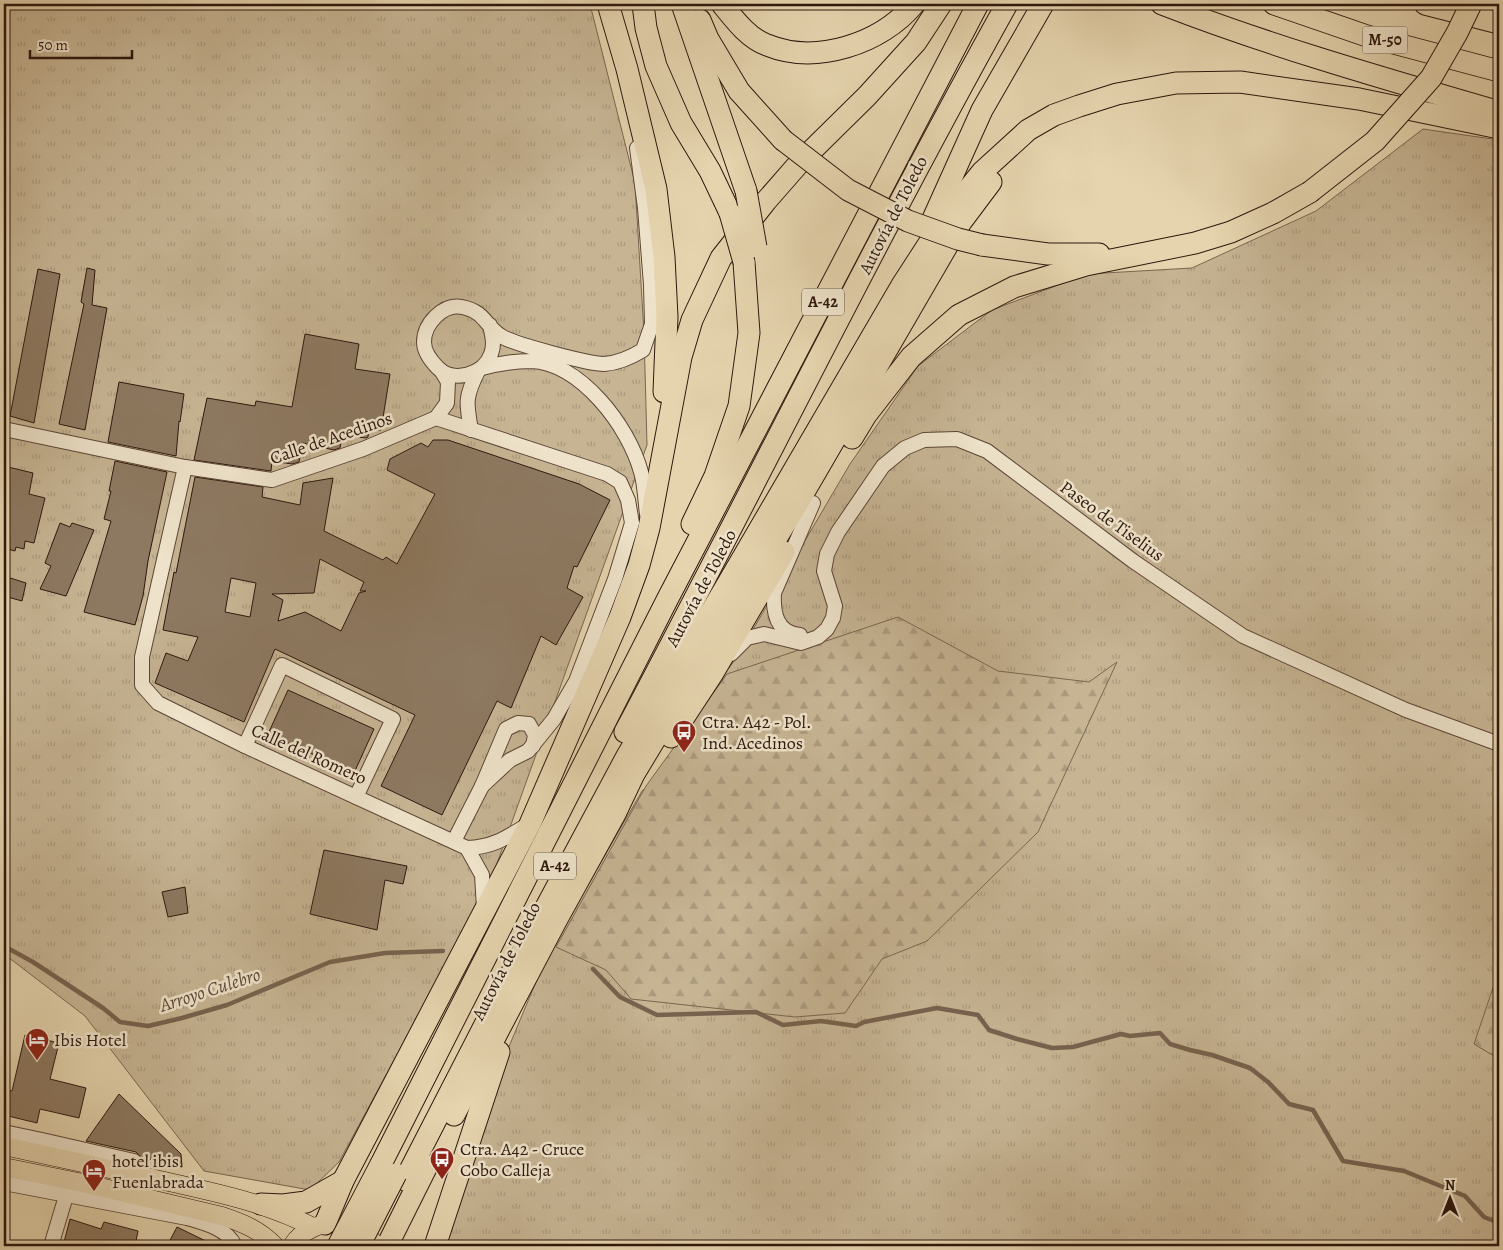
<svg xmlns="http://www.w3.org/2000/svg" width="1503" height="1250" font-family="Alegreya,serif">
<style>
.grass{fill:url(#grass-tufts);stroke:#7a6650}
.forest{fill:url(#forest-firs);stroke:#7a6650}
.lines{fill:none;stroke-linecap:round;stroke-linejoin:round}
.stream{stroke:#77624e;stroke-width:4.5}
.building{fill:#8d7961;stroke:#2e170e;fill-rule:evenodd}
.minor-casing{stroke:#5c4636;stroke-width:16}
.major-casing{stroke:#2e170e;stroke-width:19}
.highway-casing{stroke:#2e170e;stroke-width:23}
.minor{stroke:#eee3ca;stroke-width:14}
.major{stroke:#e5d4ae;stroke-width:18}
.highway{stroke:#e5d4ae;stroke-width:21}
.highway-bridge-casing{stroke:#2e170e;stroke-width:23;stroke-linecap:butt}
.highway-bridge{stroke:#e5d4ae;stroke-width:21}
.labels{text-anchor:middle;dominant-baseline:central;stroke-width:5;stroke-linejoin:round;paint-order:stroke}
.shield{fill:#eee3ca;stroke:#685446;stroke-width:1}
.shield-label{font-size:16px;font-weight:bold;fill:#2e170e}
.street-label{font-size:18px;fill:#2e170e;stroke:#eee3ca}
.poi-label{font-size:18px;fill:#2e170e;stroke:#eee3ca;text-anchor:start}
.water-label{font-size:19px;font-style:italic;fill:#5e4938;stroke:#eee3ca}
</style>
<defs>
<pattern id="grass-tufts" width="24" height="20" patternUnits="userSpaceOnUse" patternTransform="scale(1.25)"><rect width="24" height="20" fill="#c6b493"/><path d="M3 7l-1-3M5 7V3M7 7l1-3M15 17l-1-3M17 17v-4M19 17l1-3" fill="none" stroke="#aa9a7e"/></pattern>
<pattern id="forest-firs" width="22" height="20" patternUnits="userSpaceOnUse" patternTransform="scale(1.25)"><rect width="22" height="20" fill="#c6b493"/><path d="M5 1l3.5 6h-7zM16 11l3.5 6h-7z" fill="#aa9a7e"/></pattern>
</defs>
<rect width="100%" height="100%" fill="#e5d4ae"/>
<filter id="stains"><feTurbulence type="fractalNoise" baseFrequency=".004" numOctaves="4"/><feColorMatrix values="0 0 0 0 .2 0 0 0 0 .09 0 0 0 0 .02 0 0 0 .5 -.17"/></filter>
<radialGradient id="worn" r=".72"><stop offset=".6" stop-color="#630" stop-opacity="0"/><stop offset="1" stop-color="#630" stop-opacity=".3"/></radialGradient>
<g class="grass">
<polygon points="4,4 590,4 635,183 644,333 647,445 490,883 339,1162 310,1190 204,1171 85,1016 4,954"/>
<polygon points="1423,129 1499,140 1499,1246 446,1246 503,1061 548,953 642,791 678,757 709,693 735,660 850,464 918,366 992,310 1087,274 1192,268 1316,211"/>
</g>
<g class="forest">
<polygon points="898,617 998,671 1089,682 1117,662 1038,832 927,941 882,959 845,1013 795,1017 631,999 606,970 556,947 646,786 727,674"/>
<polygon points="1499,970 1499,1059 1474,1044"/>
</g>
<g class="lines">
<g class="stream">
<polyline points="4,946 33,962 103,1008 120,1022 148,1026 182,1018 227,1005 330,962 385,953 443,951"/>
<polyline points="593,969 620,997 657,1015 756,1012 783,1025 821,1021 856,1026 864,1022 937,1008 978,1015 989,1030 1017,1039 1052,1048 1073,1047 1121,1034 1130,1036 1160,1033 1170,1044 1190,1050 1212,1055 1250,1068 1268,1082 1289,1104 1313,1110 1343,1161 1404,1171 1465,1196 1484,1217 1499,1223"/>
<polyline points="1426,1246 1441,1246"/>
</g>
</g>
<g class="building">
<polygon points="87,268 95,270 92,305 107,308 85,430 59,424 84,304 81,302"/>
<polygon points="38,269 60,274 34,423 10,416"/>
<polygon points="305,334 359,344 355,369 390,374 381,430 369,430 368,437 366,438 342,435 340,448 334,450 303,443 299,462 292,464 272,461 271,471 194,460 207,398 255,406 256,401 292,407"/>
<polygon points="119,382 184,394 180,422 179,421 176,456 108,442"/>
<path d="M433,440H448L579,484L610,500L577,567L574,566L567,588L583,597L556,645L541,636L511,708L497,701L442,815L381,786L415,715L275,649L244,722L155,683L166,653L188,661L198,637L163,630L174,572L176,573L195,477L263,487L262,497L300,505L303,483L333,478L324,531L383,560L386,557L397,564L435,494L387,470L390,459L421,443L428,447ZM320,559L364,582L360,591H366L359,593L341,631L305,612L278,621L283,600L272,594L314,593ZM231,578L256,583L250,617L225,612Z"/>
<polygon points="115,461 167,472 148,561 143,596 135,625 84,612 111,521 104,519 111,491 109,491"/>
<polygon points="4,466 33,473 29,494 45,498 34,543 25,541 24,549 16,547 15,551 4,548"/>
<polygon points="60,523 70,527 72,523 94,530 66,596 40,589 51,566 45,563"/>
<polygon points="7,577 26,583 22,601 4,596"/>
<polygon points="288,690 374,729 354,773 268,734"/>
<polygon points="324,850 407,866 403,884 385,880 377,930 310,914"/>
<polygon points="185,887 188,913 168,917 162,892"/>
<polygon points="25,1035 59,1043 50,1079 86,1088 79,1118 40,1109 37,1123 4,1115 4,1089 12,1091"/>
<polygon points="119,1094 181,1154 182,1167 141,1157 136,1152 86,1141"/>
<polygon points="70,1219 101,1229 104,1222 138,1231 135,1246 63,1246"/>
<polygon points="177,1227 216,1246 167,1246"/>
</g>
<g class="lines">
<defs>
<g id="minor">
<path d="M490,325C492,335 495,344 491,354C484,375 453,383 438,368C431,361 424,352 424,342C424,324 443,303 462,307C486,312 484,325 501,336C513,344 589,364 604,364C619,363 630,358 643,350L652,324L651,285L645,208L637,148"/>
<path d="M482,368C497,364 514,361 531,361C581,363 629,427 641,472C645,485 645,500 647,514"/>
<polyline points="436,418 607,474 620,482 628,500 632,523 615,579 576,681 554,719 528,751 510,760 482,786"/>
<polyline points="4,429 185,467 272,480 363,449 436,418 447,403 448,382 442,372"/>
<path d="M471,430C466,402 465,397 478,371"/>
<path d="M185,467L142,657V685L158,703L245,746L467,848C493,847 506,838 527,825"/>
<path d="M800,635C776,633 773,612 774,593L813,503"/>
<polyline points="731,654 747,638 764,634 801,643 818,637 827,629 833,618 835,606 824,571 827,554 838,532 883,466 905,448 924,440 957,439 987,451 1133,561 1243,636 1406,710 1499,744"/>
<polyline points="245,746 282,665 393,719 356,797"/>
<polyline points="454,841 482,786 506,729 518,723 529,724 535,735 533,746"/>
<polyline points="467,848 482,875 484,908"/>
<polyline points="4,1132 42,1140 134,1161"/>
<path d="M4,1183L187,1218C204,1223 227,1228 235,1246"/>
<polyline points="51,1246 66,1196"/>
</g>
<g id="major">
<path d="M4,1146C56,1157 108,1169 160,1180C214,1192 264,1202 313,1227"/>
<path d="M4,1167L83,1183L222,1216C243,1223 260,1230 275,1246"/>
<path d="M354,1228C362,1231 371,1238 376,1246"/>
<path d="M292,1246C298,1235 311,1228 323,1224"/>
</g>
<g id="highway">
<polyline points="608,4 627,69 656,189 664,257 667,317 664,392"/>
<polyline points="643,4 646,28 656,66 681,123 710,171 730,213"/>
<polyline points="682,4 746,191"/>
<path d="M722,4C734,19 748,38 767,45C816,65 881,44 914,4"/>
<path d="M1162,4C1273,47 1386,79 1499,112"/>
<polyline points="1274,4 1367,36 1499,71"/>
<polyline points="1425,4 1499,23"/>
<polyline points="700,20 708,39 739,91 783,140"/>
<polyline points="932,221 982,110 1043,4"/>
<polyline points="982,245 1048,254 1099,254"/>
<polyline points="852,438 866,415 911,357 959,315 1014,287 1086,265 1195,243 1231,232 1273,213 1310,192"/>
<polyline points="692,524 715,476 739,406 749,333 744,262"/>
<path d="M625,732C753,490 874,243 1007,4"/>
<polyline points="671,737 713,673 784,552"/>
<polyline points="454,1115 557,919 615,814 634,774 800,499 961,222 991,182"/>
<polyline points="381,1164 667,600 978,4"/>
<polyline points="405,1180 530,937 627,756 902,285 948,214 982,172 1028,130 1054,115 1079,106 1117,94 1176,83 1240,82 1359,99 1499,128"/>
<polyline points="261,1204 283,1205 306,1202 343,1181"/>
<polyline points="325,1224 343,1181 530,824 620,617 639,565 649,528 681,357 692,320 721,258 766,201 801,161 867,96 916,42 941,4"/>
<polyline points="387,1246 427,1166"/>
<polyline points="435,1246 499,1052"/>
</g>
</defs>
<use href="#minor" class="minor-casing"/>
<use href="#major" class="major-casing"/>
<use href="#highway" class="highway-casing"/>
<use href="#minor" class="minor"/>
<use href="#major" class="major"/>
<use href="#highway" class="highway"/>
<defs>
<g id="highway-bridge">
<polyline points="783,140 848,190 908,221 958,239 982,245"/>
<polyline points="746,191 756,247"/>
<polyline points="1310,192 1375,141 1431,78 1457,33 1471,4"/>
<polyline points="730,213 744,262"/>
<polyline points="338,1246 381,1164"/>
<polyline points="359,1246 396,1174"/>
</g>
</defs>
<use href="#highway-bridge" class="highway-bridge-casing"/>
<use href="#highway-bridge" class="highway-bridge"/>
</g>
<defs>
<symbol id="bus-pin" viewBox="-11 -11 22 30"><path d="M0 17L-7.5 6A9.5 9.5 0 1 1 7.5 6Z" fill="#8f2418" stroke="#eee3ca"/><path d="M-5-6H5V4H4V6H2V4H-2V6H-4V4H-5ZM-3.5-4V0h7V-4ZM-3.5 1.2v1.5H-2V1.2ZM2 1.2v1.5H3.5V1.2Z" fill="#fff"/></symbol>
<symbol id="hotel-pin" viewBox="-11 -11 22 30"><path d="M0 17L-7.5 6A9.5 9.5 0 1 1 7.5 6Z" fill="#8f2418" stroke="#eee3ca"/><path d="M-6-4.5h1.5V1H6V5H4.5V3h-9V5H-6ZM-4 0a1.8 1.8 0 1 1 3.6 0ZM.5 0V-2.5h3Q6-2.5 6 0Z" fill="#fff"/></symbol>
</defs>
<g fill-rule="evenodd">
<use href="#bus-pin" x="670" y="718" width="28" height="38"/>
<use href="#hotel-pin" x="23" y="1026" width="28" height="38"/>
<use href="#bus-pin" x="428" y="1145" width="28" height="38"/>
<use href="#hotel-pin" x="80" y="1157" width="28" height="38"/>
</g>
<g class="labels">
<g class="shield">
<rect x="1362.5" y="26.5" width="45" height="27" rx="4"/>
<rect x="802" y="288.5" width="42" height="27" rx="4"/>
<rect x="534" y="852.5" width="42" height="27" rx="4"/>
</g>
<g class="shield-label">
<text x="1385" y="40">M-50</text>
<text x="823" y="302">A-42</text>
<text x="555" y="866">A-42</text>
</g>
<g class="street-label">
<text transform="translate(893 215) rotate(-63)">Autovía de Toledo</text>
<text transform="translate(331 438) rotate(-19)">Calle de Acedinos</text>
<text transform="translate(1112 521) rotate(36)">Paseo de Tiselius</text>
<text transform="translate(701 588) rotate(-62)">Autovía de Toledo</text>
<text transform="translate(309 754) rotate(24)">Calle del Romero</text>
<text transform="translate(506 961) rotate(-63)">Autovía de Toledo</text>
</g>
<g class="poi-label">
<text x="702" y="722">Ctra. A42 - Pol.<tspan x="702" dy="21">Ind. Acedinos</tspan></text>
<text x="54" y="1040">Ibis Hotel</text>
<text x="460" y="1149">Ctra. A42 - Cruce<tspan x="460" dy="21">Cobo Calleja</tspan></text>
<text x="112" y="1161">hotel ibis<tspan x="112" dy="21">Fuenlabrada</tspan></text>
</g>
<g class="water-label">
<text transform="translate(210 990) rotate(-18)">Arroyo Culebro</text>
</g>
</g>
<rect width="1503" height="1250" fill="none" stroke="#e5d4ae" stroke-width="20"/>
<rect x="5" y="5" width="1493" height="1240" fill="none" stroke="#2e170e" stroke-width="2.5"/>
<rect x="10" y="10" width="1483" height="1230" fill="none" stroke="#2e170e"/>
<g transform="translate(1450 1198)" stroke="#eee3ca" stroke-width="4" paint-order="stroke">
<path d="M0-4L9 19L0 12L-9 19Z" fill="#2e170e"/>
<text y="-8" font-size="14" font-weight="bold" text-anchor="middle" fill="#2e170e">N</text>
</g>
<path d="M30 50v8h102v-8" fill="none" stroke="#2e170e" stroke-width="2.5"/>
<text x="38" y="50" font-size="15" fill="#2e170e" stroke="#eee3ca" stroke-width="4" paint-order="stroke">50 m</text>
<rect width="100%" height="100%" filter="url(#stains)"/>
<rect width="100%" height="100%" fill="url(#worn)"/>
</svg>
